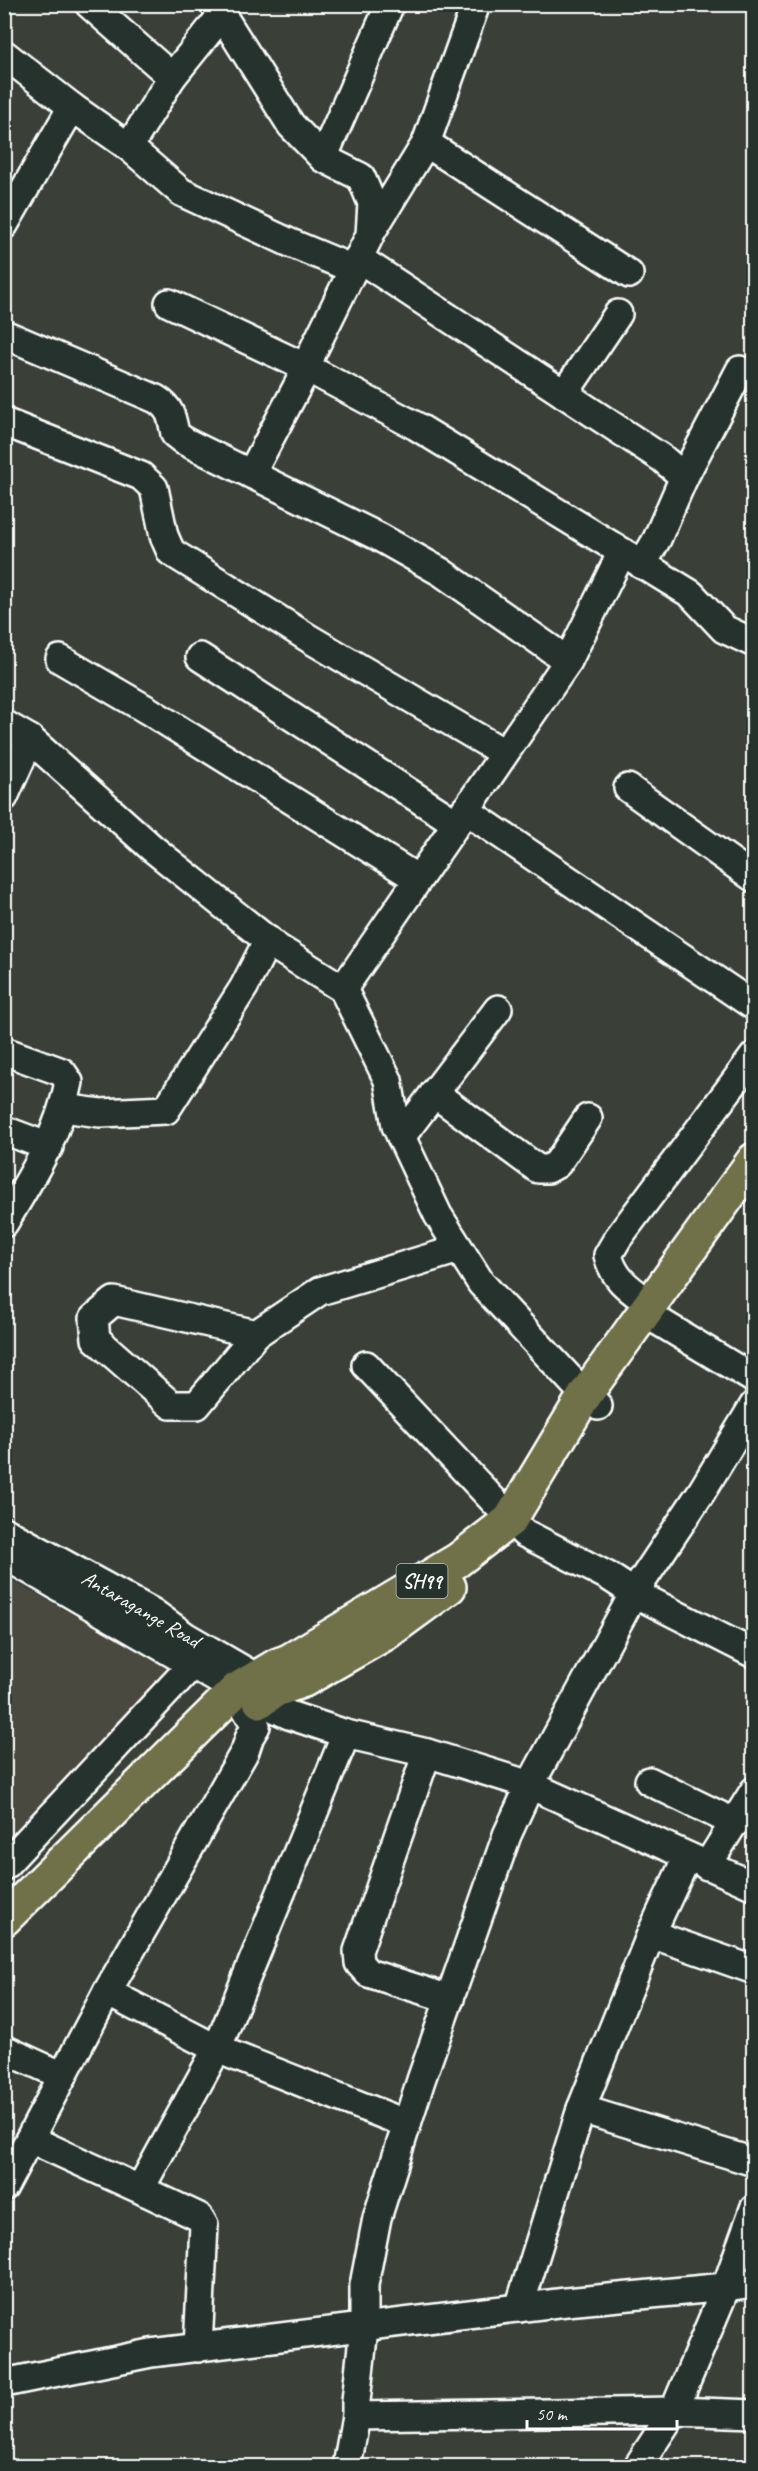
<svg xmlns="http://www.w3.org/2000/svg" width="758" height="2471" font-family="Caveat,sans-serif">
<style>
.built{fill:#48493f}
.lines{fill:none;stroke-linecap:round;stroke-linejoin:round}
.minor-casing{stroke:#fff;stroke-width:32}
.major-casing{stroke:#fff;stroke-width:38}
.minor{stroke:#26332d;stroke-width:27}
.major{stroke:#70704a;stroke-width:33}
.labels{text-anchor:middle;dominant-baseline:central;stroke-width:5;stroke-linejoin:round;paint-order:stroke}
.shield{fill:#26332d;stroke:#bec2c0;stroke-width:1.5}
.shield-label{font-size:20px;font-weight:bold;fill:#fff}
.street-label{font-size:21px;fill:#fff;stroke:#26332d}
</style>
<rect width="100%" height="100%" fill="#3a4038"/>
<filter id="ink" filterUnits="userSpaceOnUse"><feTurbulence type="fractalNoise" baseFrequency=".0167" numOctaves="2"/><feDisplacementMap in="SourceGraphic" scale="12" xChannelSelector="R" yChannelSelector="G"/><feConvolveMatrix kernelMatrix="1 2 1 2 8 2 1 2 1" color-interpolation-filters="sRGB"/></filter>
<g filter="url(#ink)">
<polygon class="built" points="5,1577 171,1668 5,1846"/>
<g class="lines">
<defs>
<g id="minor">
<polyline points="89,4 172,77"/>
<polyline points="215,4 291,125 323,158 361,177 372,203 370,235 312,353 307,368 251,474"/>
<polyline points="4,54 72,107 129,147 181,192 288,242 353,269"/>
<polyline points="426,143 629,274"/>
<polyline points="129,147 172,77 222,15"/>
<polyline points="323,158 390,4"/>
<polyline points="4,225 72,107"/>
<polyline points="372,231 426,143 476,4"/>
<polyline points="358,258 663,459 684,477"/>
<polyline points="169,303 307,368 416,426 691,594 724,629 754,643"/>
<path d="M4,334L156,399C171,408 172,418 175,434L184,441L379,537L441,572L568,661"/>
<polyline points="564,394 618,314"/>
<polyline points="4,422 141,476 154,488 164,536 171,552 310,639 504,753"/>
<polyline points="642,565 657,539 684,477 740,370"/>
<polyline points="200,657 456,823"/>
<polyline points="60,659 149,711 418,879"/>
<polyline points="4,724 30,739 152,848 276,947 343,989 388,1080 396,1126 438,1215 481,1283 585,1395 598,1406"/>
<polyline points="628,788 754,878"/>
<polyline points="4,797 30,739"/>
<polyline points="465,810 754,1006"/>
<polyline points="343,989 568,661 622,552"/>
<path d="M4,1051L62,1072L69,1082C59,1135 31,1178 4,1223"/>
<polyline points="434,1093 538,1169 548,1169 557,1164 588,1118"/>
<polyline points="63,1108 100,1113 166,1110 244,987 268,940"/>
<polyline points="4,1130 49,1147"/>
<polyline points="401,1137 498,1009"/>
<path d="M650,1304C630,1289 614,1280 608,1255L618,1238L754,1056"/>
<polyline points="658,1321 754,1379"/>
<polyline points="256,1334 114,1301 94,1318 96,1339 171,1405 197,1405 256,1334 320,1291 459,1249"/>
<polyline points="366,1365 524,1533 608,1576 634,1593 754,1654"/>
<polyline points="4,1531 152,1612 185,1636 271,1686"/>
<polyline points="4,1555 236,1690 289,1715 346,1734 427,1753 530,1785 754,1886"/>
<polyline points="427,1753 358,1951 359,1963 368,1973 450,1999"/>
<polyline points="649,1781 735,1823"/>
<polyline points="4,1866 192,1665"/>
<polyline points="707,1866 754,1791"/>
<polyline points="651,1934 754,1970"/>
<polyline points="107,1992 217,2049 407,2124"/>
<polyline points="4,2049 63,2076"/>
<polyline points="581,2109 754,2162"/>
<polyline points="30,2139 146,2192"/>
<polyline points="4,2187 107,1992 245,1751 250,1736 256,1726 246,1709"/>
<polyline points="519,2308 581,2109 651,1934 687,1857"/>
<polyline points="198,2348 204,2225 199,2217 146,2192 144,2182 217,2049 346,1734"/>
<polyline points="4,2383 151,2353 566,2302 726,2287 754,2283"/>
<polyline points="356,2416 674,2411 754,2414"/>
<polyline points="347,2466 356,2416 356,2401 364,2328 364,2285 377,2218 421,2080 507,1835 530,1785 634,1593 702,1491 754,1405"/>
<polyline points="638,2466 674,2411 726,2287 754,2209"/>
</g>
<g id="major">
<polyline points="260,1701 276,1690 304,1680 386,1633 449,1587"/>
<polyline points="4,1919 236,1690 278,1665 289,1661 458,1560 510,1520 585,1395 754,1160"/>
</g>
</defs>
<use href="#minor" class="minor-casing"/>
<use href="#major" class="major-casing"/>
<use href="#minor" class="minor"/>
<use href="#major" class="major"/>
</g>
</g>
<g class="labels">
<rect class="shield" x="396.5" y="1564" width="51" height="34" rx="4.5"/>
<g class="shield-label">
<text x="422" y="1581">SH99</text>
</g>
<g class="street-label">
<text transform="translate(141 1609) rotate(30)">Antaragange Road</text>
</g>
</g>
<rect width="758" height="2471" fill="none" stroke="#26332d" stroke-width="24"/>
<rect x="12" y="12" width="734" height="2447" fill="none" stroke="#fff" stroke-width="2" filter="url(#ink)"/>
<path d="M527 2420v9h150v-9" fill="none" stroke="#ffffff" stroke-width="3"/>
<text x="536" y="2420" font-size="18" fill="#ffffff" stroke="#26332d" stroke-width="4.5" paint-order="stroke">50 m</text>
</svg>
